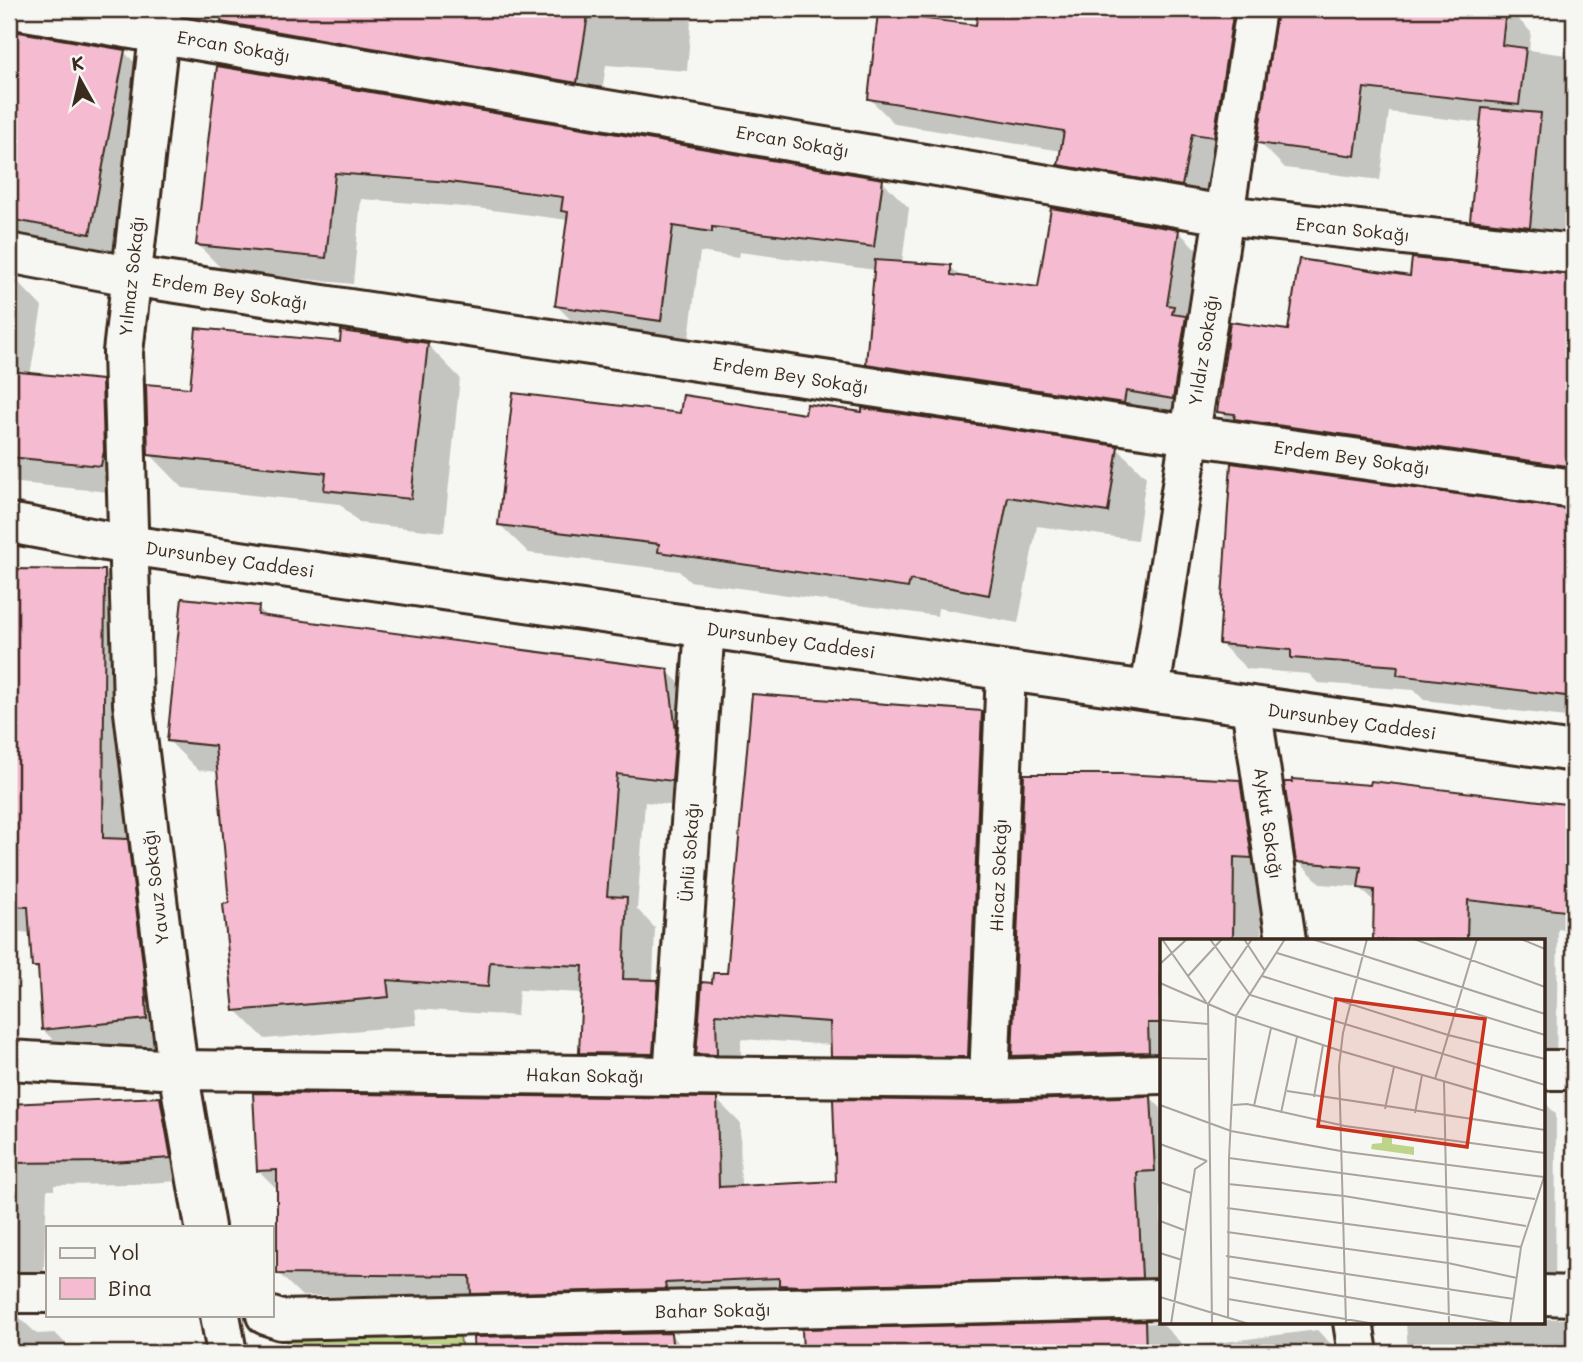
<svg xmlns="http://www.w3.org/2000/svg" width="1583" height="1362" font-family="Mali,sans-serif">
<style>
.green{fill:#bed48a;stroke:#7c7f54;stroke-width:2}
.shadow{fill:#0003}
.building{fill:#f5bcd1;stroke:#3b2a1e;stroke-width:2}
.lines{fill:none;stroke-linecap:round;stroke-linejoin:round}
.minor-casing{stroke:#3b2a1e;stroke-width:44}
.minor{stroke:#f6f6f2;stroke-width:38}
.labels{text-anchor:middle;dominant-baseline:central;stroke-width:5;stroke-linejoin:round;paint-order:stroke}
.street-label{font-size:18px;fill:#3b2a1e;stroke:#f6f6f2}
.inset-road{fill:none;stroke:#aba49d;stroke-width:2}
.view{fill:#c8321e;fill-opacity:0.15;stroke:#c8321e;stroke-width:3.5}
.inset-edge{fill:none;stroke:#3b2a1e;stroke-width:3.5}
</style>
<rect width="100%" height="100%" fill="#f6f6f2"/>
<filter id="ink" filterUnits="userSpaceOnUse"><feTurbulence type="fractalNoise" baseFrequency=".0143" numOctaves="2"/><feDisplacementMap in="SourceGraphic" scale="14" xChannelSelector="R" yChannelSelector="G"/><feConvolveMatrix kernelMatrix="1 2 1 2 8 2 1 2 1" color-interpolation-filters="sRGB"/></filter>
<g filter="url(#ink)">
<g class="green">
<polygon points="460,1335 462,1353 288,1353 286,1340"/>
<polygon points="784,1348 784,1353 688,1353"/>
</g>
<g class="shadow">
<polygon points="9,9 140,9 136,30 26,23 21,34 124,52 153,80 118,262 20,268 15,279 42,307 30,375 101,382 130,410 129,494 9,482"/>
<polygon points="208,9 692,9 687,71 606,65 600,105 246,45 223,21 223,19 217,18"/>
<polygon points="980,9 1508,9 1531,32 1529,50 1574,56 1574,254 1498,245 1472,220 1482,123 1389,112 1380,180 1285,168 1259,142 1279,13 1274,14 1208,210 1086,190 1060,164 1062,151 895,124 870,99 977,27"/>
<polygon points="218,68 882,181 909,208 902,263 951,267 962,278 1039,289 1178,231 1201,254 1196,421 891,387 868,364 876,270 739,252 738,258 700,252 688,346 584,333 557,306 568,220 477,208 361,199 353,284 224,271 197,244"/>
<polygon points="1572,277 1574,277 1574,488 1244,437 1219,411 1289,332 1411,278"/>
<polygon points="341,344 427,344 460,378 444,532 359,523 340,504 183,488 150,454"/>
<polygon points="681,415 807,416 1117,448 1146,477 1137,540 1037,526 1018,623 938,608 937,616 689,581 679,571 529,553 499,524"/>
<polygon points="1571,512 1574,512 1574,718 1424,700 1414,690 1318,683 1309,674 1247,669 1221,644"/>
<polygon points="9,571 105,572 132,599 130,844 155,869 174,1047 71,1057 43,1030 40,973 33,966 32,933 9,931"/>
<polygon points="258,608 268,618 667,671 697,700 701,809 645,802 637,909 655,928 653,982 657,982 686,1011 681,1082 610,1081 581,1052 584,993 519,990 517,1016 415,1009 417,1025 265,1039 236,1010 231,905 219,772 198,770 169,741"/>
<polygon points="982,713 1007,738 993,1082 859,1080 833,1055 833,1045 741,1039 741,1079 724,1079 698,1054 714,985 729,974"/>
<polygon points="1239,782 1268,810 1262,884 1261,940 1161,940 1161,1081 1042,1084 1014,1056"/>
<polygon points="1372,783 1574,807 1574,931 1558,929 1556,1073 1547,1081 1543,1093 1546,1104 1556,1114 1555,1299 1546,1307 1543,1319 1574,1319 1574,1353 1408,1353 1406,1322 1543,1322 1543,940 1374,940 1376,903 1359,887 1321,884 1298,861 1372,787"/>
<polygon points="160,1098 182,1121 193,1180 134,1184 54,1185 54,1190 47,1190 43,1293 12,1305 10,1315 19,1317 37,1334 55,1333 75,1353 9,1353 9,1105"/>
<polygon points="1151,1098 1161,1108 1161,1300 302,1296 278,1273 279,1191 258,1170 717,1100 740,1123 741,1188 838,1183 990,1103"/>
<polygon points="1161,1323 1185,1347 1317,1330 1340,1353 805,1353 804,1331"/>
<polygon points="670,1334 689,1353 476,1353 475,1339"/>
</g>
<g class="building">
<polygon points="223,9 589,9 577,83 221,22"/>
<polygon points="978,9 1234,9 1214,137 1192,134 1182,186 1058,165 1064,131 868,99 878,13 976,25"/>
<polygon points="1277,9 1506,9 1502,45 1526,48 1519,105 1364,88 1355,156 1257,143"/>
<polygon points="13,31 125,50 90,234 9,219 9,56"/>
<polygon points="217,66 883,179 874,247 712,227 712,232 673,226 661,321 555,306 568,212 561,211 563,197 449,182 335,173 326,258 196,245"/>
<polygon points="1482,108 1541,113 1530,227 1470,220"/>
<polygon points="1051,208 1179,230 1167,305 1174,306 1172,314 1186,316 1173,399 1126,391 1124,403 866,364 875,260 951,265 951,275 1038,287"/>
<polygon points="1412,258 1574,275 1574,467 1234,419 1235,414 1217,412 1230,322 1288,330 1299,259 1410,276"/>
<polygon points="196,328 340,342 341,331 428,343 411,499 324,490 326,473 148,455 146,384 190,388"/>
<polygon points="9,371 102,380 104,451 101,466 9,457"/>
<polygon points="513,393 680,413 683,395 805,414 807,404 862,412 862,408 1118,446 1108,512 1008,497 989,595 910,580 908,588 658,552 659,544 498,525"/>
<polygon points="1231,463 1574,510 1574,697 1397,675 1398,666 1291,658 1291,650 1219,644"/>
<polygon points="9,569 105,570 103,838 128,839 145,981 147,1019 42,1030 38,967 32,967 28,907 9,906"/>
<polygon points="182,598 259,606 258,615 668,669 676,732 672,781 617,774 607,896 627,897 623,979 658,980 653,1054 579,1053 583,966 490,962 488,987 387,980 389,997 234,1011 223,904 229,903 215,746 167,741"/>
<polygon points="752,694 982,711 968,1057 831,1056 830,1022 716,1014 717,1055 696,1054 702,982 712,983 713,973 727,973"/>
<polygon points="1024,774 1122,774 1240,780 1252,858 1234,857 1233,940 1161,940 1161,1023 1148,1023 1149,1052 1012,1056"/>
<polygon points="1292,779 1370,785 1371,781 1574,805 1574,912 1468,900 1467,940 1373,940 1374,890 1358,888 1361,867 1296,862 1284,782 1292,782"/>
<polygon points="253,1093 717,1098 719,1187 836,1181 833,1099 990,1101 1151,1096 1155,1171 1137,1172 1142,1278 799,1286 779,1285 779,1278 665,1283 666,1289 471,1294 470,1276 277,1274 277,1170 257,1171"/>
<polygon points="160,1097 171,1158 111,1162 9,1163 9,1104"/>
<polygon points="1145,1321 1146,1353 803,1353 802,1329"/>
<polygon points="671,1333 673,1353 474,1353 473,1337"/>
</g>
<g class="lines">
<defs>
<g id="minor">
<polyline points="14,9 1224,215 1574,254"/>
<polyline points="162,9 123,352 133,704 178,1070 205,1227"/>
<polyline points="9,253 130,276 1190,435 1574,489"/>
<polyline points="9,523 128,545 1574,752"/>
<polyline points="1150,691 1256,9"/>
<polyline points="1251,706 1286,940"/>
<polyline points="9,1060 178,1070 673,1076 989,1079 1161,1074"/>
<polyline points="1543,1070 1574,1070"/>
<polyline points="673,1076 705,627"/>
<polyline points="989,1079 1006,671"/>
<polyline points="9,1293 47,1293"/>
<polyline points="1543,1295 1574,1296"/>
<polyline points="220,1315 227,1353"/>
<polyline points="266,1315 281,1320 1161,1299"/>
<polyline points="1353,1322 1358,1353"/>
</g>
</defs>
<use href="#minor" class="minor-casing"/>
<use href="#minor" class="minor"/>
</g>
</g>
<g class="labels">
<g class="street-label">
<text transform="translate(234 46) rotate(10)">Ercan Sokağı</text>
<text transform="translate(793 141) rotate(10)">Ercan Sokağı</text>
<text transform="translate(1353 229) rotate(6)">Ercan Sokağı</text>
<text transform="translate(131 276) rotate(-84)">Yılmaz Sokağı</text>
<text transform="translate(230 291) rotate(9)">Erdem Bey Sokağı</text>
<text transform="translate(1203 350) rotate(-81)">Yıldız Sokağı</text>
<text transform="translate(791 375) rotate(9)">Erdem Bey Sokağı</text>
<text transform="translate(1352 457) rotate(8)">Erdem Bey Sokağı</text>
<text transform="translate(230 559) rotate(8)">Dursunbey Caddesi</text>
<text transform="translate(791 640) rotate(8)">Dursunbey Caddesi</text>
<text transform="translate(1352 721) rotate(8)">Dursunbey Caddesi</text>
<text transform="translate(1269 823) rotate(82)">Aykut Sokağı</text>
<text transform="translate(689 852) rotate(-86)">Ünlü Sokağı</text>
<text transform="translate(998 875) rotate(-88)">Hicaz Sokağı</text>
<text transform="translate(155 887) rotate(-97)">Yavuz Sokağı</text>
<text transform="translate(585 1075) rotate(1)">Hakan Sokağı</text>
<text transform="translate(713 1310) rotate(-1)">Bahar Sokağı</text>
</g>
</g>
<g transform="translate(1160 939)">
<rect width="385" height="385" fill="#f6f6f2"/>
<path d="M222,196L232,197V205L254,208V216L211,210L212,205L222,204Z" fill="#bed48a"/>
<path class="inset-road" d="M2,0L46,63M50,0L90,56L385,146M84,0L105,32M152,0L385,75M254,0L385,48M361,0L385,10M117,14L385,96M0,25L27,0M28,37L62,0M102,37L288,96L385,120M0,44L76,77L181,112L385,172M48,65L52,385M48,65L92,0M0,81L48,85M0,119L47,120M275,140L317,0M284,142L289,385M127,152L385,191M154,158L163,106M0,166L71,192L186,213L384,238M73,166L87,165L185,187L385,214M94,167L111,89M225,170L234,128M121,174L137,98M255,174L262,136M0,205L47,222M69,219L375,260M0,243L31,254M68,245L184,257L366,287M67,269L361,308M0,282L24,291M67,293L288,324L357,339M0,314L22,321M66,317L354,360M68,338L347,385M0,358L89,385M68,360L215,385M68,380L69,219L76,77L125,0M11,385L35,230L47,222M186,385L179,127L183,94L207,0M350,385L361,308L385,235"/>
<path class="view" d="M176,60L325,80L307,208L158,187Z"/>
<rect width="385" height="385" class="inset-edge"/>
</g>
<rect width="1583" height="1362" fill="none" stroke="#f6f6f2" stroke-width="35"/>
<rect x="18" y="18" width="1548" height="1327" fill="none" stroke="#3b2a1e" stroke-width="2.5" filter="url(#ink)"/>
<rect x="46" y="1226" width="228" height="91" fill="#f6f6f2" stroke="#aba49d" stroke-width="2"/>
<rect x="60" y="1248" width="35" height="10" fill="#f6f6f2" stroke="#aba49d" stroke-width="2"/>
<text x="108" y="1260" font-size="21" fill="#3b2a1e">Yol</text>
<rect x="60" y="1278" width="35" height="21" fill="#f5bcd1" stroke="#aba49d" stroke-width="2"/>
<text x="108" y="1296" font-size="21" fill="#3b2a1e">Bina</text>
<g transform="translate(80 80) rotate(352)" stroke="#f6f6f2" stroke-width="5" paint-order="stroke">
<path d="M0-5L12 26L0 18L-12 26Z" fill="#3b2a1e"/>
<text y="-10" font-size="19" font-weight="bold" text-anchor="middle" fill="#3b2a1e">K</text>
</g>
</svg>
